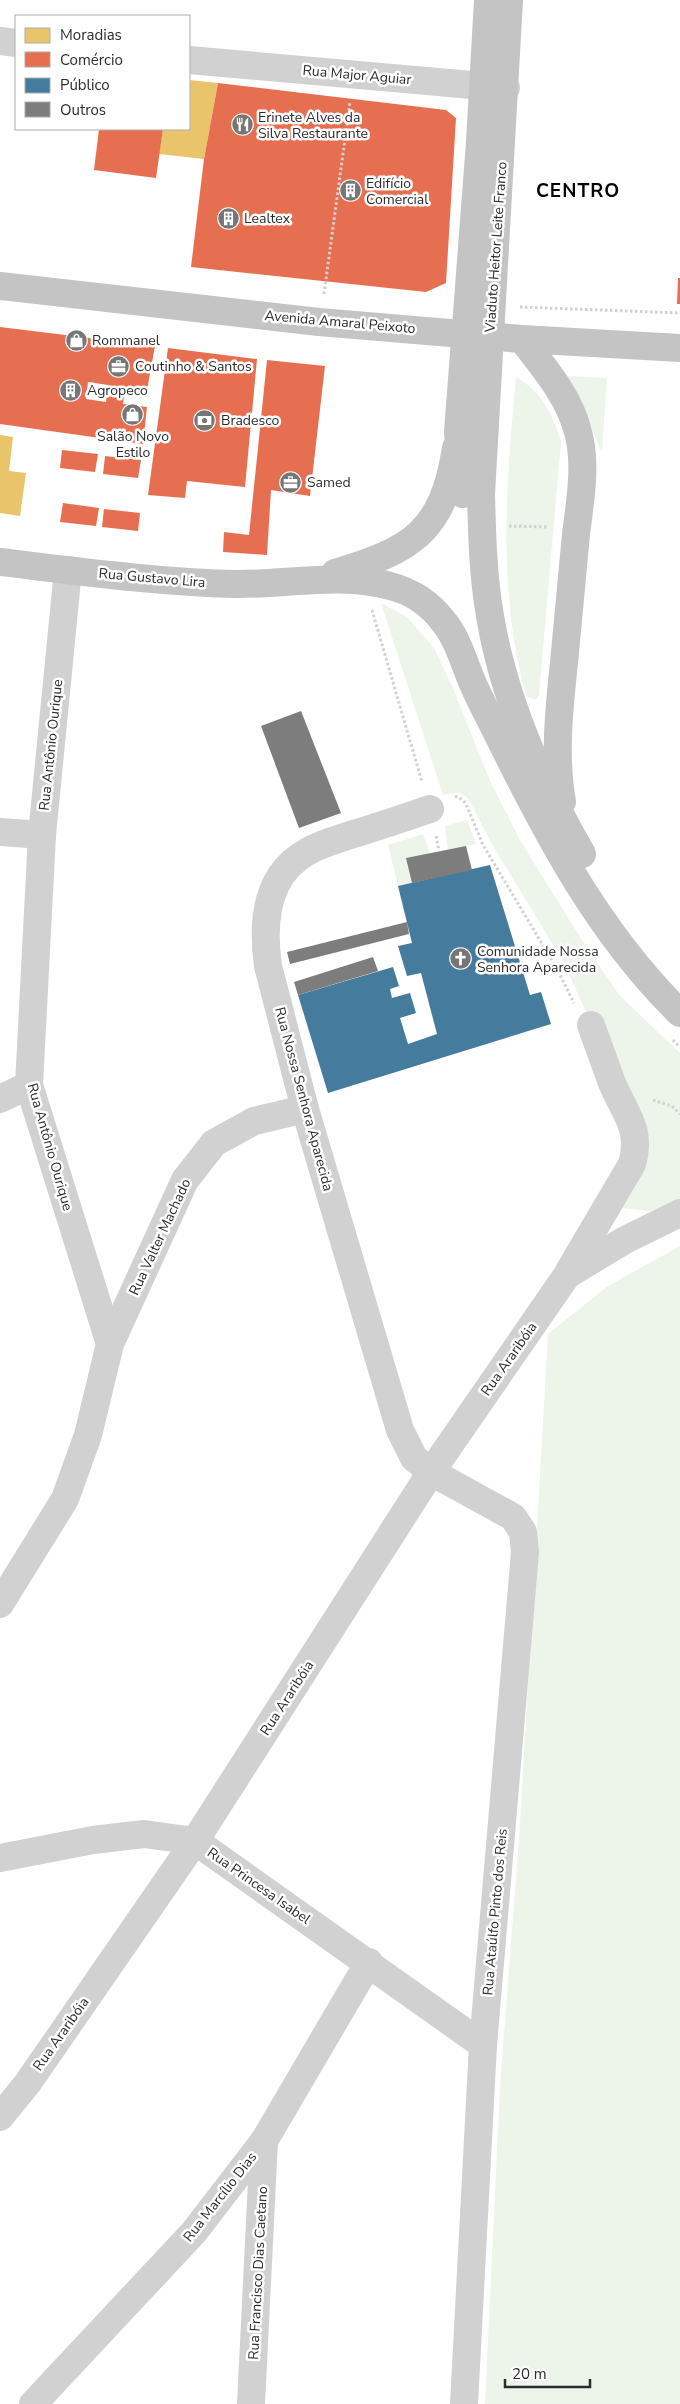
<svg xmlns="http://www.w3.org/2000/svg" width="680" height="2404" font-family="'Nunito Sans',sans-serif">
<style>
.green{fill:#edf4e9}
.homes{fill:#e9c46a}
.shops{fill:#e76f51;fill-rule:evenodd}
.public{fill:#457b9d}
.building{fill:#7d7d7d}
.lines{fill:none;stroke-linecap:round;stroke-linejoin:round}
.path{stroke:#d1d1d1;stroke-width:3;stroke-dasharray:2.5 2.5;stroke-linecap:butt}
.minor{stroke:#d1d1d1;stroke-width:28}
.major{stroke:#c4c4c4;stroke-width:28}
.major-bridge{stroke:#c4c4c4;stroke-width:28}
.labels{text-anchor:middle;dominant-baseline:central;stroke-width:5;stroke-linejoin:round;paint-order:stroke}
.street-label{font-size:14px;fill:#2c2c2c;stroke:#fff}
.poi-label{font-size:14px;fill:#2c2c2c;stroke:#fff;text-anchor:start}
.district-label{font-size:19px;font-weight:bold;letter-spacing:1px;fill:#000;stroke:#fff}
</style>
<rect width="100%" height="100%" fill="#fff"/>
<g class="green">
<path d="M567,376L607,378L602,452C590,427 583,400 567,376Z"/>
<path d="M516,377C542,392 552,413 561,441L539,695L535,700L526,696C497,586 506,489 516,377Z"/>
<path d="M381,603L407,617L434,648L453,688L490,781L521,842L585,945L620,996L680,1053V1203L650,1211L621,1208L634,1181L620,1080L596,1011L586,1012L563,961L493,846L468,798C459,791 453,792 443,795Z"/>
<polygon points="467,820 476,844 448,850 445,826"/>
<polygon points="423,834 430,853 412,883 398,886 388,845"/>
<polygon points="680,1246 680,2404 485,2404 500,2086 519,1841 548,1334 608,1286"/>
</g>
<g class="homes">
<polygon points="189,80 218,83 204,159 159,154 163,129 189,129"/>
<polygon points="0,435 13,437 9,471 26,473 20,516 0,513"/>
</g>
<g class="shops">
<polygon points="218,83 446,110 456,118 446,283 426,292 191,267 204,159"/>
<polygon points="99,129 163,129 156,178 94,170"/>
<polygon points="678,278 680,278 680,304 677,304"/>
<path d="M0,327L155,346L147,390L125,387L123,404L147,407L143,444L0,424ZM88,382L108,385L106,402L86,399Z"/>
<polygon points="168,348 257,359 245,487 187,481 185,498 148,495"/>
<polygon points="267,360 325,366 310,496 271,490 267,555 223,552 224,532 249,535"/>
<polygon points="62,450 98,454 95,472 60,468"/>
<polygon points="105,456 141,460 138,478 103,474"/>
<polygon points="63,503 99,508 96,526 60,522"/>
<polygon points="104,509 140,513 138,531 102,527"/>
</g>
<polygon class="public" points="490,865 530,995 541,992 551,1024 328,1093 298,995 393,967 399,986 390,989 392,998 410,993 416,1013 400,1018 408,1044 437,1034 421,973 407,976 398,946 412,943 398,886"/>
<g class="building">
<polygon points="301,711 341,813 299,828 261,726"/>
<polygon points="466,846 472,870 412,883 406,858"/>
<polygon points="407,922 409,934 290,964 287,952"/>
<polygon points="373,957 378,971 298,995 294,982"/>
</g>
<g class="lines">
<g class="path">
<polyline points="324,294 350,102"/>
<polyline points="520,307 680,313"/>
<polyline points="509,526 548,527"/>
<polyline points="372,610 422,782"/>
<polyline points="455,796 463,800 466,804 483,845 556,967 574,1003"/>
<polyline points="436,836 439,851"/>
<polyline points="673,1040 680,1047"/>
<polyline points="653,1100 672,1106 680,1114"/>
</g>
<g class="minor">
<polyline points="0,41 16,43"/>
<polyline points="189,60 506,88"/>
<path d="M430,809C403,818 377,827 350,835C336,840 320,844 307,852C265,875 262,923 268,966L305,1109L400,1430L414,1458L431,1472L513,1517L523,1532L525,1552L483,2045L464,2404"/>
<polyline points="0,832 42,835"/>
<polyline points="0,1099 29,1085"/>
<path d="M569,1271L632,1164C642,1129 625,1114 612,1083C605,1064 598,1044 591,1025"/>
<polyline points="110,1344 185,1180 214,1143 254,1121 305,1109"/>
<polyline points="0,1604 65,1499 88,1435 110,1344 29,1085 42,835 68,570"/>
<polyline points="0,1858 93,1840 144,1834 195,1841 483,2045"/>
<polyline points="0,2117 27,2084 195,1841 431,1472 567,1275 625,1240 680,1213"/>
<polyline points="33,2404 194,2232 264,2141 369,1962"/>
<polyline points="251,2404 264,2141"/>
</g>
<g class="major">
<polyline points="0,286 319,322 522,339 680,348"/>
<path d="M522,339C544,368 569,396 578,432C587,464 580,502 576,534C572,577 568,620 564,663C559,709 554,756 562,802"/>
<path d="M481,494C482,535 483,576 490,616C504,700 540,781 582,854"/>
<path d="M0,562C77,571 156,582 234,584C285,585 341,572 390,586C411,591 430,604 443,621C457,637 463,660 471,679C479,699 490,718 499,737C548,836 600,935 680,1013"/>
<path d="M335,573C412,550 443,532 456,448"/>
</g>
<g class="major-bridge">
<polyline points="463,494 458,432 480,142 488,0"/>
<polyline points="481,494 509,0"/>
</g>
</g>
<defs>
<symbol id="restaurant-disc" viewBox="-11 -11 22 22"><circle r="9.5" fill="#767676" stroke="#fff"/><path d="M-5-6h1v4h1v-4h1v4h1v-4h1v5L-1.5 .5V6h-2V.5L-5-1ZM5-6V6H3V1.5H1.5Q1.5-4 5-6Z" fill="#fff"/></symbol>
<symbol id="building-disc" viewBox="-11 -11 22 22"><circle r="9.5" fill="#767676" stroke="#fff"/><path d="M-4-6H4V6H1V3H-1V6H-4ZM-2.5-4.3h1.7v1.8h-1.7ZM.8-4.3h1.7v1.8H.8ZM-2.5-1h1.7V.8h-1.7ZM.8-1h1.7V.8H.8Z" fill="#fff"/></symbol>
<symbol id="shop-disc" viewBox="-11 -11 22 22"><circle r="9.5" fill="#767676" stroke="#fff"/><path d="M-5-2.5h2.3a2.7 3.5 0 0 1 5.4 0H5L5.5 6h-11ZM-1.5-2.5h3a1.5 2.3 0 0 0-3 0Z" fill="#fff"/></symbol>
<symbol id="office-disc" viewBox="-11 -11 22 22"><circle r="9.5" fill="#767676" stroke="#fff"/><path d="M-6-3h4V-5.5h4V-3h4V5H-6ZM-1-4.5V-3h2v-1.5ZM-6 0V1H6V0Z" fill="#fff"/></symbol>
<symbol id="bank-disc" viewBox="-11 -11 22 22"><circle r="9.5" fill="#767676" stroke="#fff"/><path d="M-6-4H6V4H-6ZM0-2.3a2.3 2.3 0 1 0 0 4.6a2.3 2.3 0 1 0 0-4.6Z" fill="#fff"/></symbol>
<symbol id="church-disc" viewBox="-11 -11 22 22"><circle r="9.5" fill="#767676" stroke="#fff"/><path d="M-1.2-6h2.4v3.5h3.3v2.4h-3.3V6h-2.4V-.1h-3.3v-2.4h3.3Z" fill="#fff"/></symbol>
</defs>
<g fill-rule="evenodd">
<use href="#restaurant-disc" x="230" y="112" width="25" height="25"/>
<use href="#building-disc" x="338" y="178" width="25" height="25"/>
<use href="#building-disc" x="216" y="206" width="25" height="25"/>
<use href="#shop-disc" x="64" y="328" width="25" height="25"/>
<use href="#office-disc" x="106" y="354" width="25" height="25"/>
<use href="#building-disc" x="58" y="378" width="25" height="25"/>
<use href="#shop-disc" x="120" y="402" width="25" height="25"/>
<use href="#bank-disc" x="192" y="408" width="25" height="25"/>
<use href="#office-disc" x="278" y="470" width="25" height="25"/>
<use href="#church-disc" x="448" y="946" width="25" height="25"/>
</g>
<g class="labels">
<g class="street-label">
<text transform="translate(357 75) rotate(5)">Rua Major Aguiar</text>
<text transform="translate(496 247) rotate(-86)">Viaduto Heitor Leite Franco</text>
<text transform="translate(340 322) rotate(5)">Avenida Amaral Peixoto</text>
<text transform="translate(152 578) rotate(5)">Rua Gustavo Lira</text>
<text transform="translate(51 745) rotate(-84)">Rua Antônio Ourique</text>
<text transform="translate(304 1099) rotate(75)">Rua Nossa Senhora Aparecida</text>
<text transform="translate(50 1147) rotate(74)">Rua Antônio Ourique</text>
<text transform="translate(160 1237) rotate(-65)">Rua Valter Machado</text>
<text transform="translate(509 1359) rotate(-55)">Rua Araribóia</text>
<text transform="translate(287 1698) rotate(-57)">Rua Araribóia</text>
<text transform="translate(259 1886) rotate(35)">Rua Princesa Isabel</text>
<text transform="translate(495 1912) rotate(-85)">Rua Ataúlfo Pinto dos Reis</text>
<text transform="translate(61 2034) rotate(-55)">Rua Araribóia</text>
<text transform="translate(220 2197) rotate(-52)">Rua Marcílio Dias</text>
<text transform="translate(258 2273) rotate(-87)">Rua Francisco Dias Caetano</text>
</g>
<g class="poi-label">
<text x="258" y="117">Erinete Alves da<tspan x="258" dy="16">Silva Restaurante</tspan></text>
<text x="366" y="183">Edifício<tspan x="366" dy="16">Comercial</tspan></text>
<text x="244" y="218">Lealtex</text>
<text x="92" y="340">Rommanel</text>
<text x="135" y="366">Coutinho &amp; Santos</text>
<text x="87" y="390">Agropeco</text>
<text x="221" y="420">Bradesco</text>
<text x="133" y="436" text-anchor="middle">Salão Novo<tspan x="133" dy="16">Estilo</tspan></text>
<text x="307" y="482">Samed</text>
<text x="477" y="951">Comunidade Nossa<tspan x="477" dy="16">Senhora Aparecida</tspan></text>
</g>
<g class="district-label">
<text x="578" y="191">CENTRO</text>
</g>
</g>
<rect x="15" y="15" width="175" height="115" fill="#ffffff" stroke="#ababab"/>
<rect x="25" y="28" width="25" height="15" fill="#e9c46a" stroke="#ababab"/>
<text x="60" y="40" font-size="15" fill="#2c2c2c">Moradias</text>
<rect x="25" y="52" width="25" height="15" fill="#e76f51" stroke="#ababab"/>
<text x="60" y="65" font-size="15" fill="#2c2c2c">Comércio</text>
<rect x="25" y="78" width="25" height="15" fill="#457b9d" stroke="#ababab"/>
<text x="60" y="90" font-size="15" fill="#2c2c2c">Público</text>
<rect x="25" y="102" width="25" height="15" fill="#7d7d7d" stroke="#ababab"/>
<text x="60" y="115" font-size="15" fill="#2c2c2c">Outros</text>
<path d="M505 2379v8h85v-8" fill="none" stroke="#2c2c2c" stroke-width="2.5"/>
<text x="512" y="2379" font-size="15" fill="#2c2c2c" stroke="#ffffff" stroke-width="4" paint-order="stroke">20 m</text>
</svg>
